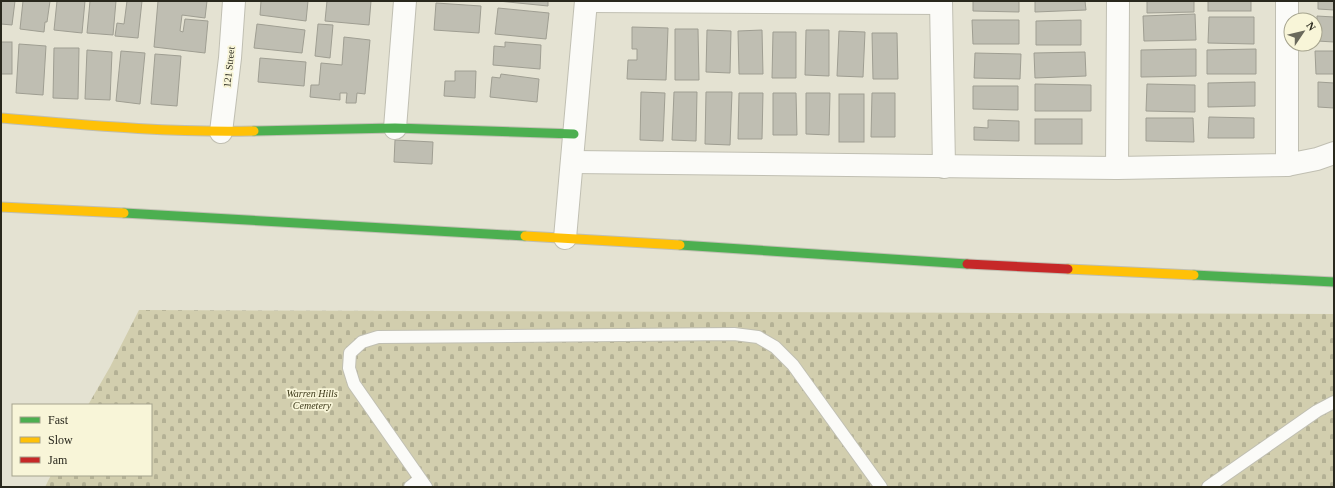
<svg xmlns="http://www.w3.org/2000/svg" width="1335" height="488" font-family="'Times New Roman',serif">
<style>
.cemetery{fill:url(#cemetery-stones)}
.building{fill:#bfbeb2;stroke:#9f9e92}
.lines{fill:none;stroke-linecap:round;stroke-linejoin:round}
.lane-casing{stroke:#c0bfb2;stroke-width:14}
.street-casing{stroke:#c0bfb2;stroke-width:24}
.fast-casing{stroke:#c0bfb2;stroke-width:11}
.slow-casing{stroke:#c0bfb2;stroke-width:11}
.jam-casing{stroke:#c0bfb2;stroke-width:11}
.lane{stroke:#fbfbf8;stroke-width:12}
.street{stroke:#fbfbf8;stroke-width:22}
.fast{stroke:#4caf50;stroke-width:9}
.slow{stroke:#ffc107;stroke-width:9}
.jam{stroke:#c62828;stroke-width:9}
.labels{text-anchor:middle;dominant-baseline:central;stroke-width:3.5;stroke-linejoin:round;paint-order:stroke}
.street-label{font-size:10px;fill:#29281d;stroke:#f8f5d8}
.park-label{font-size:10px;font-style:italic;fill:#3c3818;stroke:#f8f5d8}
</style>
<defs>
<pattern id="cemetery-stones" width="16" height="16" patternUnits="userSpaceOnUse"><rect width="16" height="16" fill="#d2ceae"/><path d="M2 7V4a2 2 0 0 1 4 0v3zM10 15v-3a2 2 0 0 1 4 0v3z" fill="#b4b195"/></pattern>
</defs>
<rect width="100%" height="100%" fill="#e4e2d2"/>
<polygon class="cemetery" points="139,310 1334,314 1334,487 45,487 51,475 151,475 151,405 88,405 110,367"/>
<g class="building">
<polygon points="1,1 15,1 12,25 1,24"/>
<polygon points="23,1 50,1 47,22 45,22 44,32 20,29"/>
<polygon points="57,1 85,1 82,33 54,30"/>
<polygon points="90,1 116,1 113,35 87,33"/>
<polygon points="127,1 142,1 138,38 115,36 117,23 124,24"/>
<polygon points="158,1 207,1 205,18 182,15 180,31 183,32 185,19 208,21 205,53 154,47"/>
<polygon points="261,1 308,1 306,21 260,15"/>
<polygon points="327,1 371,1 369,25 325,21"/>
<polygon points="498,1 548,1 548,6"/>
<polygon points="973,1 1019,1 1019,12 973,11"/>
<polygon points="1035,1 1085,1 1086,10 1035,12"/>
<polygon points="1147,1 1194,1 1194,12 1147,13"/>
<rect x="1208" y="1" width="43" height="10"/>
<polygon points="1318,1 1334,1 1334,10 1318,9"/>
<polygon points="436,3 481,6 479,33 434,30"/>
<polygon points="498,8 549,13 546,39 495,34"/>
<polygon points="1195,14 1196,40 1144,41 1143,16"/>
<polygon points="1317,16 1334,17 1334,42 1317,41"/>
<polygon points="1209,17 1254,17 1254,44 1208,43"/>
<polygon points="972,20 1019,20 1019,44 973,44"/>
<polygon points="1081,20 1081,45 1036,45 1036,21"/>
<polygon points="257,24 305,30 302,53 254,48"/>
<polygon points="318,24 333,25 330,58 315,56"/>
<polygon points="632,27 668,28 666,80 627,79 628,60 637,60 637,49 632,49"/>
<polygon points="675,29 698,29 699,80 675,80"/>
<polygon points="707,30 731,31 730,73 706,72"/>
<polygon points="762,30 763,74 739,74 738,31"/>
<polygon points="806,30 829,30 829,76 805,75"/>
<polygon points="839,31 865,32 863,77 837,76"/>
<polygon points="773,32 796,32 796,78 772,78"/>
<polygon points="872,33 897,33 898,79 873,79"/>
<polygon points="344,37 370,40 365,94 357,93 356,103 346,103 347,93 340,93 340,100 310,97 311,85 319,85 321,63 342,65"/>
<rect x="1" y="42" width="11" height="32"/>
<polygon points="505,42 541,45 540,69 493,65 494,46 505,47"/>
<polygon points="19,44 46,46 43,95 16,93"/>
<polygon points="54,48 79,48 78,99 53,98"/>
<polygon points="1196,49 1196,76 1141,77 1141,50"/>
<polygon points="1256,49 1256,74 1207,74 1207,50"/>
<polygon points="87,50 112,52 110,100 85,99"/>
<polygon points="121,51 145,53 140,104 116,101"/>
<polygon points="1315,51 1334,51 1334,74 1316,74"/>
<polygon points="1085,52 1086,76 1035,78 1034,53"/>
<polygon points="975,53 1021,54 1020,79 974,78"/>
<polygon points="155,54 181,56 177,106 151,104"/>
<polygon points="260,58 306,62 304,86 258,82"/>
<polygon points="455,71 476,71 475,98 444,96 445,81 455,81"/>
<polygon points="501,74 539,79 537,102 490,97 492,77 500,78"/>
<polygon points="1255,82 1255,106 1208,107 1208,83"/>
<polygon points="1318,82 1334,83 1334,108 1318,107"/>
<polygon points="1035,84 1091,85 1091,111 1035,111"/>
<polygon points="1147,84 1195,85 1195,112 1146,111"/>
<polygon points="973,86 1018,86 1018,110 973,109"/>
<polygon points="641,92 665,93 663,141 640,140"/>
<polygon points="674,92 697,92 696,141 672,140"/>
<polygon points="706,92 732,92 730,145 705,144"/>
<polygon points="739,93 763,93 762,139 738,139"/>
<polygon points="773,93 796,93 797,135 773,135"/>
<polygon points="806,93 830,93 829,135 806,134"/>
<polygon points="872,93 895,93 895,137 871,137"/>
<rect x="839" y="94" width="25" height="48"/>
<polygon points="1209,117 1254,118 1254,138 1208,138"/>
<polygon points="1146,118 1193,118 1194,142 1146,141"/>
<rect x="1035" y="119" width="47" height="25"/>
<polygon points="988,120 1019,121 1019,141 974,140 974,127 988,128"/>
<polygon points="395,140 433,142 432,164 394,162"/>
</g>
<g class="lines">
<defs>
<g id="lane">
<polyline points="410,487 420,479"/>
<polyline points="426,487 354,384 349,368 350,353 362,342 378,337 734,334 758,337 775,347 793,365 881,487"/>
<polyline points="1208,487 1317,411 1334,402"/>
</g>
<g id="street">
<polyline points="592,1 941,3"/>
<polyline points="941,1 944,167"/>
<polyline points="1118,1 1117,168 1287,165 1317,159 1334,153"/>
<polyline points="395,128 405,1"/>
<polyline points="221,132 230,58 234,1"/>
<polyline points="573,162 1117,168"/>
<polyline points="1287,165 1287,1"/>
<polyline points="565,238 586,1"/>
</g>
<g id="fast">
<polyline points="254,131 395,128 574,134"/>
<polyline points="124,213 525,236"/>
<polyline points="680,245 967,264"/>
<polyline points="1194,275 1334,282"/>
</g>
<g id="slow">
<path d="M1,118C85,125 170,133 254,131"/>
<polyline points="1,207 124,213"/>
<polyline points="525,236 680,245"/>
<polyline points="1068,269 1194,275"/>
</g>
<polyline id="jam" points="967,264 1068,269"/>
</defs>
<use href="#lane" class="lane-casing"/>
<use href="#street" class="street-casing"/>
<use href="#fast" class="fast-casing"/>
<use href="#slow" class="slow-casing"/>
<use href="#jam" class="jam-casing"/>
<use href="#lane" class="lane"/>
<use href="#street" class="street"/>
<use href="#fast" class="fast"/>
<use href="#slow" class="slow"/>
<use href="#jam" class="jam"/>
</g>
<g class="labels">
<g class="street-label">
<text transform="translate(229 67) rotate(-84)">121 Street</text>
</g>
<g class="park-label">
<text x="312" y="393">Warren Hills<tspan x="312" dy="12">Cemetery</tspan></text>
</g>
</g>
<rect width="1335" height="488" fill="none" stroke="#29281d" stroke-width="4"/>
<rect x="12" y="404" width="140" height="72" fill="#f8f5d8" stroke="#a5a38d"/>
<rect x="20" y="417" width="20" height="6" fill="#4caf50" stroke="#a5a38d"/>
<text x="48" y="424" font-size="12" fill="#29281d">Fast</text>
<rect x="20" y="437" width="20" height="6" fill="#ffc107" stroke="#a5a38d"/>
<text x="48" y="444" font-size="12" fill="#29281d">Slow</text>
<rect x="20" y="457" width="20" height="6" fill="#c62828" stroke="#a5a38d"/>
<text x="48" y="464" font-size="12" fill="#29281d">Jam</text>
<g transform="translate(1303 32) rotate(55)"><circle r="19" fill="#f8f5d8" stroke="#a5a38d"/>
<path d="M0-3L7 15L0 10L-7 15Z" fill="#6a695c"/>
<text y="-6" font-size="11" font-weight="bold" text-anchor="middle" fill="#29281d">N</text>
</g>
</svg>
